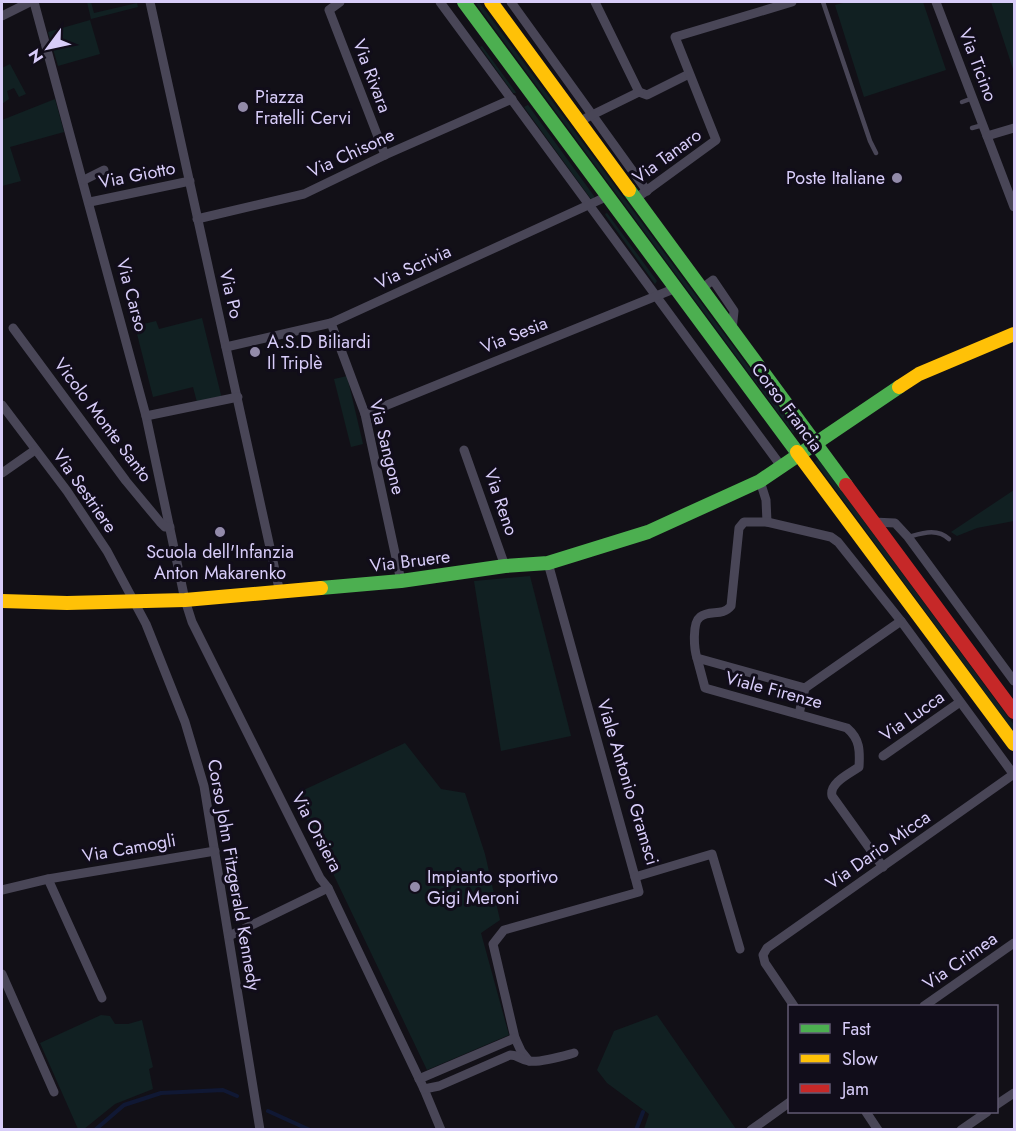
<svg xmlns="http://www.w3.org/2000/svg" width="1016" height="1131" font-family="Jost,sans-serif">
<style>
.green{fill:#112022}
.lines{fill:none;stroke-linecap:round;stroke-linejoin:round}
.stream{stroke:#101834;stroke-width:4}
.lane{stroke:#494657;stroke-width:4.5}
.street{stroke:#494657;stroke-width:9}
.fast{stroke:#4caf50;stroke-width:14}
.slow{stroke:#ffc107;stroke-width:14}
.jam{stroke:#c62828;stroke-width:14}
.poi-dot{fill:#938baa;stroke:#110d1a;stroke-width:2}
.labels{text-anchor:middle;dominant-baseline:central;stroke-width:6;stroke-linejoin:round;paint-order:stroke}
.street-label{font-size:18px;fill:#d8cdf9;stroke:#110d1a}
.poi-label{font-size:18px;fill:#d8cdf9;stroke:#110d1a;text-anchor:start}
</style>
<rect width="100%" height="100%" fill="#121017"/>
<g class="green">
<polygon points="87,2 91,2 94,13 137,3 138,7 91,19"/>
<polygon points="479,2 796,431 793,433 476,4"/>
<polygon points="847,2 923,2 946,70 864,97 835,5"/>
<polygon points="991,2 1014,2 1014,72"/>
<polygon points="90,20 100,54 58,66 48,32"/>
<polygon points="482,46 515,91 516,93 513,93 480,47"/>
<polygon points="10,64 26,94 19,97 14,88 7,91 9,99 2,104 2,68"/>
<polygon points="55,99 64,132 10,147 21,181 2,186 2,120"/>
<polygon points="528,105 594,196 594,198 591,199 524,107"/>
<polygon points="607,213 657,281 655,284 606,216 605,214"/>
<polygon points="202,318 222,399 198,406 193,387 153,397 135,326 156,321 159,329"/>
<polygon points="347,376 363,444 351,447 334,379"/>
<polygon points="818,459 1014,725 1014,732 815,462"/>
<polygon points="1014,490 1014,521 977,528 957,536 951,532"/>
<polygon points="530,576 571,736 501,751 474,581"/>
<polygon points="405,743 441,789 465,793 485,854 500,920 481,933 509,1035 427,1070 295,794"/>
<polygon points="101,1015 110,1016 115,1024 128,1024 142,1020 153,1067 149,1069 153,1089 115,1104 84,1129 78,1129 40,1043"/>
<polygon points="657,1015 736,1129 644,1129 649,1114 607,1083 597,1070 614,1031"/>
</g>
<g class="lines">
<g class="stream">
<polyline points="268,1111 310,1130"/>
<polyline points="95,1130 124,1105 161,1093 223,1090 237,1096"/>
<polyline points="636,1130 643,1112"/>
</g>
<g class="lane">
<polyline points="823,2 870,141 876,153"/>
<polyline points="962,102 973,98"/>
<polyline points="972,128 983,125"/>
<path d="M908,537C923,533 937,528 949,539"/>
</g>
<g class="street">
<polyline points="34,2 146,416 185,600 192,622 320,878 328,888 424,1089 441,1130"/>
<polyline points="150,2 280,593"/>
<polyline points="340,2 329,10 385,155"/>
<polyline points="440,2 781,466"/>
<polyline points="511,2 647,191"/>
<polyline points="936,2 1014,207"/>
<polyline points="2,16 30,2"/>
<polyline points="639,92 647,95 689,74"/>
<polyline points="586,118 639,92 595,2"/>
<polyline points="987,136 1014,128"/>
<polyline points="84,180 104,170"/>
<polyline points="635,199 716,140 675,37 792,2"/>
<polyline points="90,202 190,181"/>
<polyline points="197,219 304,194 385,155 512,99"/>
<polyline points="701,289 713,280 734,311 732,330"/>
<polyline points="331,323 365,414 401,581"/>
<polyline points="13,328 126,481 160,522 165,527 170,527"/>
<polyline points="226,347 331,323 608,196"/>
<polyline points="2,405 67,491 107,551 146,624 185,722 204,786 260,1130"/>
<polyline points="365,414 676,288"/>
<polyline points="146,416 238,397"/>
<polyline points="464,450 505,566"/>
<polyline points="2,473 35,450"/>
<polyline points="760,481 766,500 767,522"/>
<polyline points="873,522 895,523 908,537 1014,681"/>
<polyline points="548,563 635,877 712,854 740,949"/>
<path d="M697,658L705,688L847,728C860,739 860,751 859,767C849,774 829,783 832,796L883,867"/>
<path d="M805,688L697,658C694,649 692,623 700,617C710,609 722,617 731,606L739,528L744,522H767L831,537L838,542L901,621L1014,775"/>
<polyline points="799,714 805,688 901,621"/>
<polyline points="883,756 960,702"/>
<polyline points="48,879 102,998"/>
<polyline points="2,890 48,879 215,851"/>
<polyline points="229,936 328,888"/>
<polyline points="2,974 54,1092"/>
<polyline points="794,1006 765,963 763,955 767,948 1014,774"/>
<polyline points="924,1006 1014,943"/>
<polyline points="529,1061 521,1051 515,1038 493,944 504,930 639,892 635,877"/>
<polyline points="419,1079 515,1038"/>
<path d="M424,1089L439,1086L510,1055C518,1055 521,1060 529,1061C540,1063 563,1056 574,1053"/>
<polyline points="996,1105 1014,1093"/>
<polyline points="866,1112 878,1130"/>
<polyline points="751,1130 790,1102"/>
<polyline points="961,1130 987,1112"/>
</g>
<g class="fast">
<polyline points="464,2 797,452"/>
<polyline points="629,190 846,485"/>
<polyline points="321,588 401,581 505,566 548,563 648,532 760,481 899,387"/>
</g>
<g class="slow">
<polyline points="491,2 629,190"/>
<polyline points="899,387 919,374 1014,334"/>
<polyline points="797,452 1014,744"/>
<polyline points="2,601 67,603 185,600 321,588"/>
</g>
<polyline class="jam" points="846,485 1014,712"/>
</g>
<g class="poi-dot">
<circle cx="243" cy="107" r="6"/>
<circle cx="897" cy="178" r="6"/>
<circle cx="255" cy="352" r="6"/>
<circle cx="220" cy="532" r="6"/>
<circle cx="415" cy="887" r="6"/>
</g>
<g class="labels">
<g class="street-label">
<text transform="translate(978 65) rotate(69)">Via Ticino</text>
<text transform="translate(372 76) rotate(69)">Via Rivara</text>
<text transform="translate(351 153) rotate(-25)">Via Chisone</text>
<text transform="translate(667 156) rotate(-36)">Via Tanaro</text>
<text transform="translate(137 175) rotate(-11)">Via Giotto</text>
<text transform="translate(413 267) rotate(-25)">Via Scrivia</text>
<text transform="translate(231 294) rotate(77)">Via Po</text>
<text transform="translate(132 295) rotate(75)">Via Carso</text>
<text transform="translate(514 335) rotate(-22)">Via Sesia</text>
<text transform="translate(787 407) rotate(53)">Corso Francia</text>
<text transform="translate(103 420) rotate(53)">Vicolo Monte Santo</text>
<text transform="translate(387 447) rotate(76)">Via Sangone</text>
<text transform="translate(85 491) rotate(55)">Via Sestriere</text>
<text transform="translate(501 502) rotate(71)">Via Reno</text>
<text transform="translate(410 561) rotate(-7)">Via Bruere</text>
<text transform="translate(774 690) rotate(15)">Viale Firenze</text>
<text transform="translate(912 716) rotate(-35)">Via Lucca</text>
<text transform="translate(628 782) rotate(73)">Viale Antonio Gramsci</text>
<text transform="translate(317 832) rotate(62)">Via Orsiera</text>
<text transform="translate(129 848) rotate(-10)">Via Camogli</text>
<text transform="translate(878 850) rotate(-35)">Via Dario Micca</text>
<text transform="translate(234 875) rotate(80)">Corso John Fitzgerald Kennedy</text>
<text transform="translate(960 961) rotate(-35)">Via Crimea</text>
</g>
<g class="poi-label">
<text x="255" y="97">Piazza<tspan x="255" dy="21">Fratelli Cervi</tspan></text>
<text x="885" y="178" text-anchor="end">Poste Italiane</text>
<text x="267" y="342">A.S.D Biliardi<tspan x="267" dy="21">Il Triplè</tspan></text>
<text x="220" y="552" text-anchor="middle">Scuola dell'Infanzia<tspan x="220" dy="21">Anton Makarenko</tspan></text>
<text x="427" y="877">Impianto sportivo<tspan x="427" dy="21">Gigi Meroni</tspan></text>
</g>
</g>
<rect width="1016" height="1131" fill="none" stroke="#d8cdf9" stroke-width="6"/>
<rect x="788" y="1005" width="210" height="108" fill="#110d1a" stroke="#615a73" stroke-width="1.5"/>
<rect x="800" y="1024" width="30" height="9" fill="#4caf50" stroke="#615a73" stroke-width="1.5"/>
<text x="842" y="1035" font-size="18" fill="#d8cdf9">Fast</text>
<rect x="800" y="1054" width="30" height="9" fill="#ffc107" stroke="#615a73" stroke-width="1.5"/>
<text x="842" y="1065" font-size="18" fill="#d8cdf9">Slow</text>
<rect x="800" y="1084" width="30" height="9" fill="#c62828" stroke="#615a73" stroke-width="1.5"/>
<text x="842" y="1095" font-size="18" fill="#d8cdf9">Jam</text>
<g transform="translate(48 48) rotate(237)" stroke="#110d1a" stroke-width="4.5" paint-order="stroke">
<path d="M0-4.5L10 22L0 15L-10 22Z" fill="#d8cdf9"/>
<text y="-9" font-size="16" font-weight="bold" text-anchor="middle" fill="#d8cdf9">N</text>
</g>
</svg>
